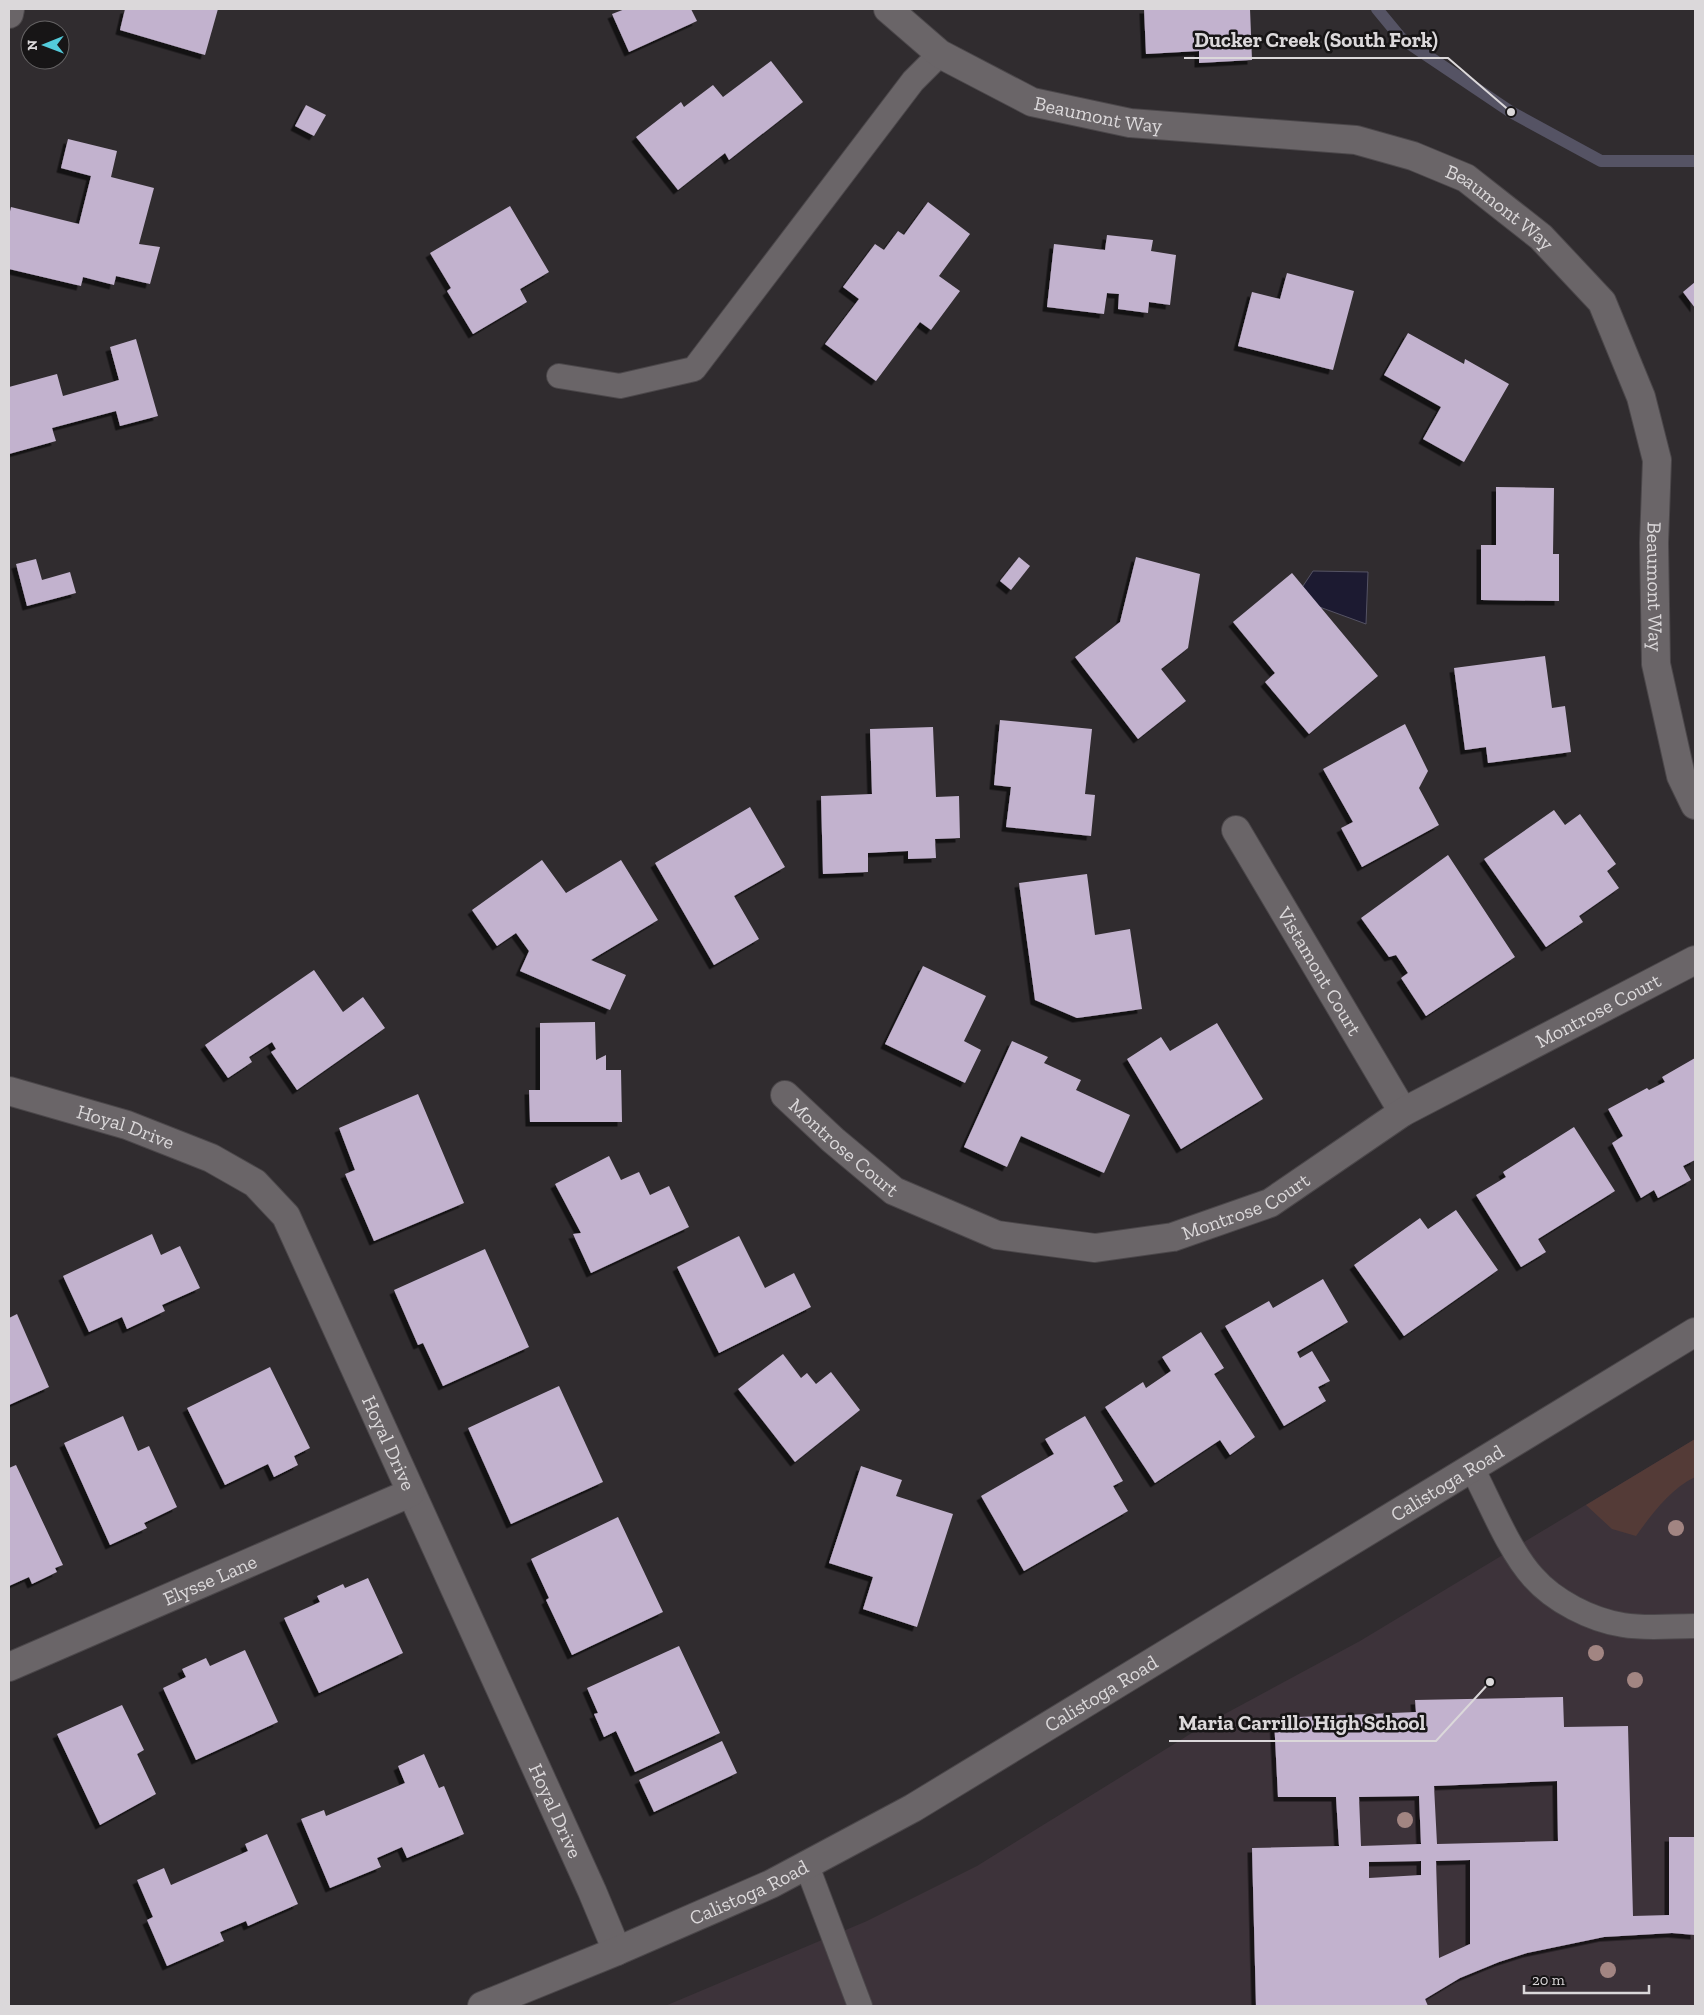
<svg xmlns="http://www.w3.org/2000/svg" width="1704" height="2015" font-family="'Zilla Slab',serif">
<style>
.built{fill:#3d333a}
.green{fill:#543b37}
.water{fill:#1c1a31;stroke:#555364}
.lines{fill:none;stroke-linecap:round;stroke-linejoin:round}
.stream{stroke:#555364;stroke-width:12}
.building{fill:#c2b2ce;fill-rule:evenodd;filter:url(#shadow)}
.lane-casing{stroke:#4b474a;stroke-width:26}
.street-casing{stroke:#4b474a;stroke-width:30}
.secondary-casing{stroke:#4b474a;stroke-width:30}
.lane{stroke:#6a6568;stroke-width:24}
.street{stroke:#6a6568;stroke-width:28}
.secondary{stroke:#6a6568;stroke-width:28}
.tree{fill:#a28582}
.labels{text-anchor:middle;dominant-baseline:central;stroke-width:5;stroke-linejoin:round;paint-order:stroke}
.street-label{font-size:20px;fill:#dbd8da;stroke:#171516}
.leader{fill:none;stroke:#dbd8da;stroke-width:2}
.callout-dot{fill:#dbd8da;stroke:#171516;stroke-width:2}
.callout-label{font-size:21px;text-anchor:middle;font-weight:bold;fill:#dbd8da;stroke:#171516;stroke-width:5;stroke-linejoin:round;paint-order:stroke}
</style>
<defs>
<filter id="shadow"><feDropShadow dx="-4.5" dy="4.5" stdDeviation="0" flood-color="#0009"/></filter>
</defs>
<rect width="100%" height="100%" fill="#302c2f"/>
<polygon class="built" points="1695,1439 1695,2006 665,2006 867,1921 977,1866 1208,1723 1360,1641"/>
<path class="green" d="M1695,1439V1477C1670,1489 1652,1514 1636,1536L1612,1529L1586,1505Z"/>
<polygon class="water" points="1313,571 1368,572 1366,624 1295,598"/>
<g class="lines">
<polyline class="stream" points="1377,9 1401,38 1511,112 1601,161 1695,161"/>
</g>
<g class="building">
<polygon points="125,9 218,9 205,55 120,30"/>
<polygon points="625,9 691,9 697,21 629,52 612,14"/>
<polygon points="1144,9 1250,9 1252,60 1199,63 1199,51 1146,54"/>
<polygon points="771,61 803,102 729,160 725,153 678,190 636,137 681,102 684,107 713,85 723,97"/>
<polygon points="306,105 326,115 314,136 295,126"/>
<polygon points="68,139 117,151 111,177 154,188 139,244 160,247 150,284 116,276 114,285 83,277 81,286 9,269 9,216 11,207 79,224 91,176 61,168"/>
<polygon points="928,202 970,234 939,276 960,291 931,330 920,322 876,381 825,344 859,299 843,287 875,244 884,250 898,231 904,235"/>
<polygon points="510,206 549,272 520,289 527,302 473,334 447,291 451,288 430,253"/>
<polygon points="1107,235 1153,240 1151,251 1176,255 1170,305 1149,302 1148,313 1118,309 1119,294 1107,293 1104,314 1047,307 1054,244 1105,250"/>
<polygon points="1287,273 1354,291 1333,370 1238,346 1252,292 1280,299"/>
<polygon points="1695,282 1695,308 1683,292"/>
<polygon points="1408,333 1464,364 1465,359 1509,384 1464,462 1423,439 1441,407 1384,375"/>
<polygon points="136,339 158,416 120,426 116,411 52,428 56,441 9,454 9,387 57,374 63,396 119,380 110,347"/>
<polygon points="1496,487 1554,488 1553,554 1559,554 1559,601 1481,600 1481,545 1496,545"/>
<polygon points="1019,557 1030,566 1011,590 1000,581"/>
<polygon points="1136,557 1200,574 1188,648 1161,669 1186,701 1138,739 1075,657 1120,622"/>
<polygon points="36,559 42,580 70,572 76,593 27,606 16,564"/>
<polygon points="1292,573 1378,676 1309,734 1265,682 1275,673 1233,622"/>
<polygon points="1545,656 1552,708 1565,706 1571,752 1488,763 1486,747 1465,750 1454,668"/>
<polygon points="1000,720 1092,729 1085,794 1095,795 1091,836 1006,827 1011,787 994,785"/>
<polygon points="1405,724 1428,771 1419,788 1439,825 1362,867 1341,828 1353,822 1323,769"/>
<polygon points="933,727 936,797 959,796 960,838 935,839 936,858 908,859 908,851 868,853 868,872 823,874 821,796 872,794 870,729"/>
<polygon points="750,807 785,867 734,896 759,939 714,965 655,863"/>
<polygon points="1554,810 1565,825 1580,814 1616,864 1607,871 1619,888 1579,916 1583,922 1546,947 1484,859"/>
<polygon points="1448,855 1515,957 1426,1016 1401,978 1408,973 1396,955 1389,957 1361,918"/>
<polygon points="542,860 566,893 621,860 658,920 591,960 626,975 610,1010 520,971 529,951 516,933 497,946 472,910"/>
<polygon points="1087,874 1095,935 1130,929 1142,1009 1077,1018 1035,1000 1019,883"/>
<polygon points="923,966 986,996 964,1041 981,1050 965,1083 885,1044"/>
<polygon points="314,970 343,1012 363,997 385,1028 297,1090 271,1052 276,1049 272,1042 249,1057 252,1062 228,1078 205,1045"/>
<polygon points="595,1022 596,1060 606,1055 606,1070 621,1070 622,1122 530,1122 529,1090 540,1090 540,1023"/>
<polygon points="1217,1023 1263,1099 1181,1149 1127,1059 1161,1037 1170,1051"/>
<polygon points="1012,1041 1048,1057 1044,1063 1081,1080 1076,1090 1130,1115 1104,1173 1021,1136 1007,1167 964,1147"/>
<polygon points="1695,1058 1695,1160 1683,1166 1691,1180 1658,1198 1654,1190 1641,1198 1612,1143 1623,1136 1608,1109 1647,1088 1649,1090 1665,1082 1662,1077"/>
<polygon points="418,1094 464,1203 374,1241 345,1174 355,1170 339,1128"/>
<polygon points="1574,1127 1615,1191 1538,1239 1546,1252 1521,1267 1476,1195 1506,1177 1503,1172"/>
<polygon points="609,1156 621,1180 639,1172 650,1195 669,1186 689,1227 591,1273 573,1234 581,1233 555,1184"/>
<polygon points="1456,1210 1498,1270 1404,1336 1354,1265 1420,1218 1428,1229"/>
<polygon points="152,1234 161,1255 180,1246 200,1288 162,1305 165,1311 127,1329 122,1317 89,1332 63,1276"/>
<polygon points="739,1236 765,1288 794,1273 811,1307 719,1353 677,1267"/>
<polygon points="485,1249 529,1347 443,1386 423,1343 418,1345 394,1290"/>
<polygon points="1323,1279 1348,1322 1297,1352 1300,1358 1312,1351 1330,1381 1318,1387 1326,1401 1284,1426 1225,1326 1269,1301 1273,1308"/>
<polygon points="17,1314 49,1387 9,1405 9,1318"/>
<polygon points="1201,1332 1224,1368 1214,1374 1255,1437 1230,1455 1220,1440 1155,1483 1105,1407 1143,1382 1146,1388 1171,1371 1162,1357"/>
<polygon points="783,1354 801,1378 807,1373 816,1384 831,1372 860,1410 795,1462 738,1389"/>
<polygon points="270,1367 310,1448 294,1456 298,1465 274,1477 268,1464 225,1485 187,1408"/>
<polygon points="559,1386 603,1482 511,1524 468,1428"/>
<polygon points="123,1416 138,1451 149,1446 177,1507 144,1523 147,1528 110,1545 64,1443"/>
<polygon points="1085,1416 1123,1481 1113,1486 1128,1511 1024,1571 981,1496 1054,1454 1045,1439"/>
<polygon points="16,1465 63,1565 55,1568 57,1572 32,1584 29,1577 9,1586 9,1468"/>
<polygon points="861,1466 902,1480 896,1496 953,1514 917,1627 863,1609 873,1577 829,1563"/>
<polygon points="618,1517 663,1612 572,1655 546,1600 549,1598 531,1559"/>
<polygon points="368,1578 403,1653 319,1693 284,1618 320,1602 317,1596 343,1584 345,1588"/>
<polygon points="679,1646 720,1733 635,1772 616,1731 604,1737 594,1714 598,1713 587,1688"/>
<polygon points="245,1650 278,1722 196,1760 163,1688 186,1677 182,1669 206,1658 210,1666"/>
<path d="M1563,1697L1564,1727L1628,1726L1633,1916L1669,1915V1837H1695V1935L1672,1933L1604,1937L1527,1953L1499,1962L1460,1978L1425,1999L1428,2006H1256L1252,1848L1339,1846L1336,1797H1278L1274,1718L1416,1712L1415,1700ZM1557,1781L1558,1841L1437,1844L1434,1786ZM1419,1796L1421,1844L1361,1846L1359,1797ZM1470,1860V1944L1439,1958L1436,1861ZM1421,1861V1875L1369,1878V1862Z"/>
<polygon points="122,1705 144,1750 137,1754 156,1794 100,1825 57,1734"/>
<polygon points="722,1741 737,1773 654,1812 639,1780"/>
<polygon points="424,1754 439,1788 444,1786 464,1834 407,1858 402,1847 377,1858 381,1867 330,1888 301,1819 324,1810 326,1816 405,1783 398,1766"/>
<polygon points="267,1834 298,1904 248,1926 246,1921 220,1932 224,1941 167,1966 147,1920 153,1917 137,1880 164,1868 171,1885 248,1851 245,1844"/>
</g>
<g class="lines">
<defs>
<g id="lane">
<polyline points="559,376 620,386 694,369 913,81 940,54"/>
<path d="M1472,1468C1489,1500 1509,1551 1533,1577C1554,1601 1591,1620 1623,1625C1646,1629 1671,1626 1695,1626"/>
<polyline points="807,1866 860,2006"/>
</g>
<g id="street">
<path id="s1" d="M888,9L940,54L1032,102L1130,123L1356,140L1413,156L1466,178L1541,237L1602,302L1641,397L1657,460L1654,543L1656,664L1681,776L1695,805"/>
<polyline points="9,14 10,9"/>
<path id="s2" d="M1236,830L1403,1112"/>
<path id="s3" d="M9,1091L127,1125L211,1158L255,1183L286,1216L592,1891L617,1951"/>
<path id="s4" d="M785,1095L833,1140L894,1191L997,1235L1095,1248L1173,1237L1270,1203L1403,1112L1695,960"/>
<path id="s5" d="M9,1667L410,1493"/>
</g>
<g id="secondary">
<path id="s6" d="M482,2006L617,1951L771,1884L913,1808L1695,1332"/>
</g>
</defs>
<use href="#lane" class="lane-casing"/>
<use href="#street" class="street-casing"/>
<use href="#secondary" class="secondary-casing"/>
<use href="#lane" class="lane"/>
<use href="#street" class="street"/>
<use href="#secondary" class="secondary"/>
</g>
<g class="tree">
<circle cx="1676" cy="1528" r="8"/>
<circle cx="1596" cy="1653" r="8"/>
<circle cx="1635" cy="1680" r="8"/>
<circle cx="1405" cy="1820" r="8"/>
<circle cx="1608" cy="1970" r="8"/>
</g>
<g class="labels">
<g class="street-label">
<text stroke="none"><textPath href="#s1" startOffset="240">Beaumont Way</textPath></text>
<text stroke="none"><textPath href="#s1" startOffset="660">Beaumont Way</textPath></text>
<text stroke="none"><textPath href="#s1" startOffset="1095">Beaumont Way</textPath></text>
<text stroke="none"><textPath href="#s2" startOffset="164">Vistamont Court</textPath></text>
<text stroke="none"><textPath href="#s4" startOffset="919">Montrose Court</textPath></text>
<text stroke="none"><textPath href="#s3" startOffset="122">Hoyal Drive</textPath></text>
<text stroke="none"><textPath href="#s4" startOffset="79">Montrose Court</textPath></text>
<text stroke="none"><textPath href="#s4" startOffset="514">Montrose Court</textPath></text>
<text stroke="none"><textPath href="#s3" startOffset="558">Hoyal Drive</textPath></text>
<text stroke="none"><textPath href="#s6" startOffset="1100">Calistoga Road</textPath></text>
<text stroke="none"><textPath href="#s5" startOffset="219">Elysse Lane</textPath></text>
<text stroke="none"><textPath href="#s6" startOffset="695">Calistoga Road</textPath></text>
<text stroke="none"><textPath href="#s3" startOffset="962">Hoyal Drive</textPath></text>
<text stroke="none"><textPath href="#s6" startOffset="290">Calistoga Road</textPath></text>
</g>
</g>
<path class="leader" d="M1511 112L1448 58H1184M1490 1682L1436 1741H1169"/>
<g class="callout-dot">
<circle cx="1511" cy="112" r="5"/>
<circle cx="1490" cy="1682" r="5"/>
</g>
<g class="callout-label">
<text x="1316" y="47">Ducker Creek (South Fork)</text>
<text x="1302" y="1730">Maria Carrillo High School</text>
</g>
<rect width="1704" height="2015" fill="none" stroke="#dbd8da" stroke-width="20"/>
<g transform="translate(45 45) rotate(269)"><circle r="24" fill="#171516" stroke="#656364"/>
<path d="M0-4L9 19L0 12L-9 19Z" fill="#53cbdb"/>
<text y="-8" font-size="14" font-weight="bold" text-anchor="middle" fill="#dbd8da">N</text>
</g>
<path d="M1524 1985v8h125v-8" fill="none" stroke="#dbd8da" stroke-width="2.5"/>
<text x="1532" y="1985" font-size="15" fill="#dbd8da" stroke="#171516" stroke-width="4" paint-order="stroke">20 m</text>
</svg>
